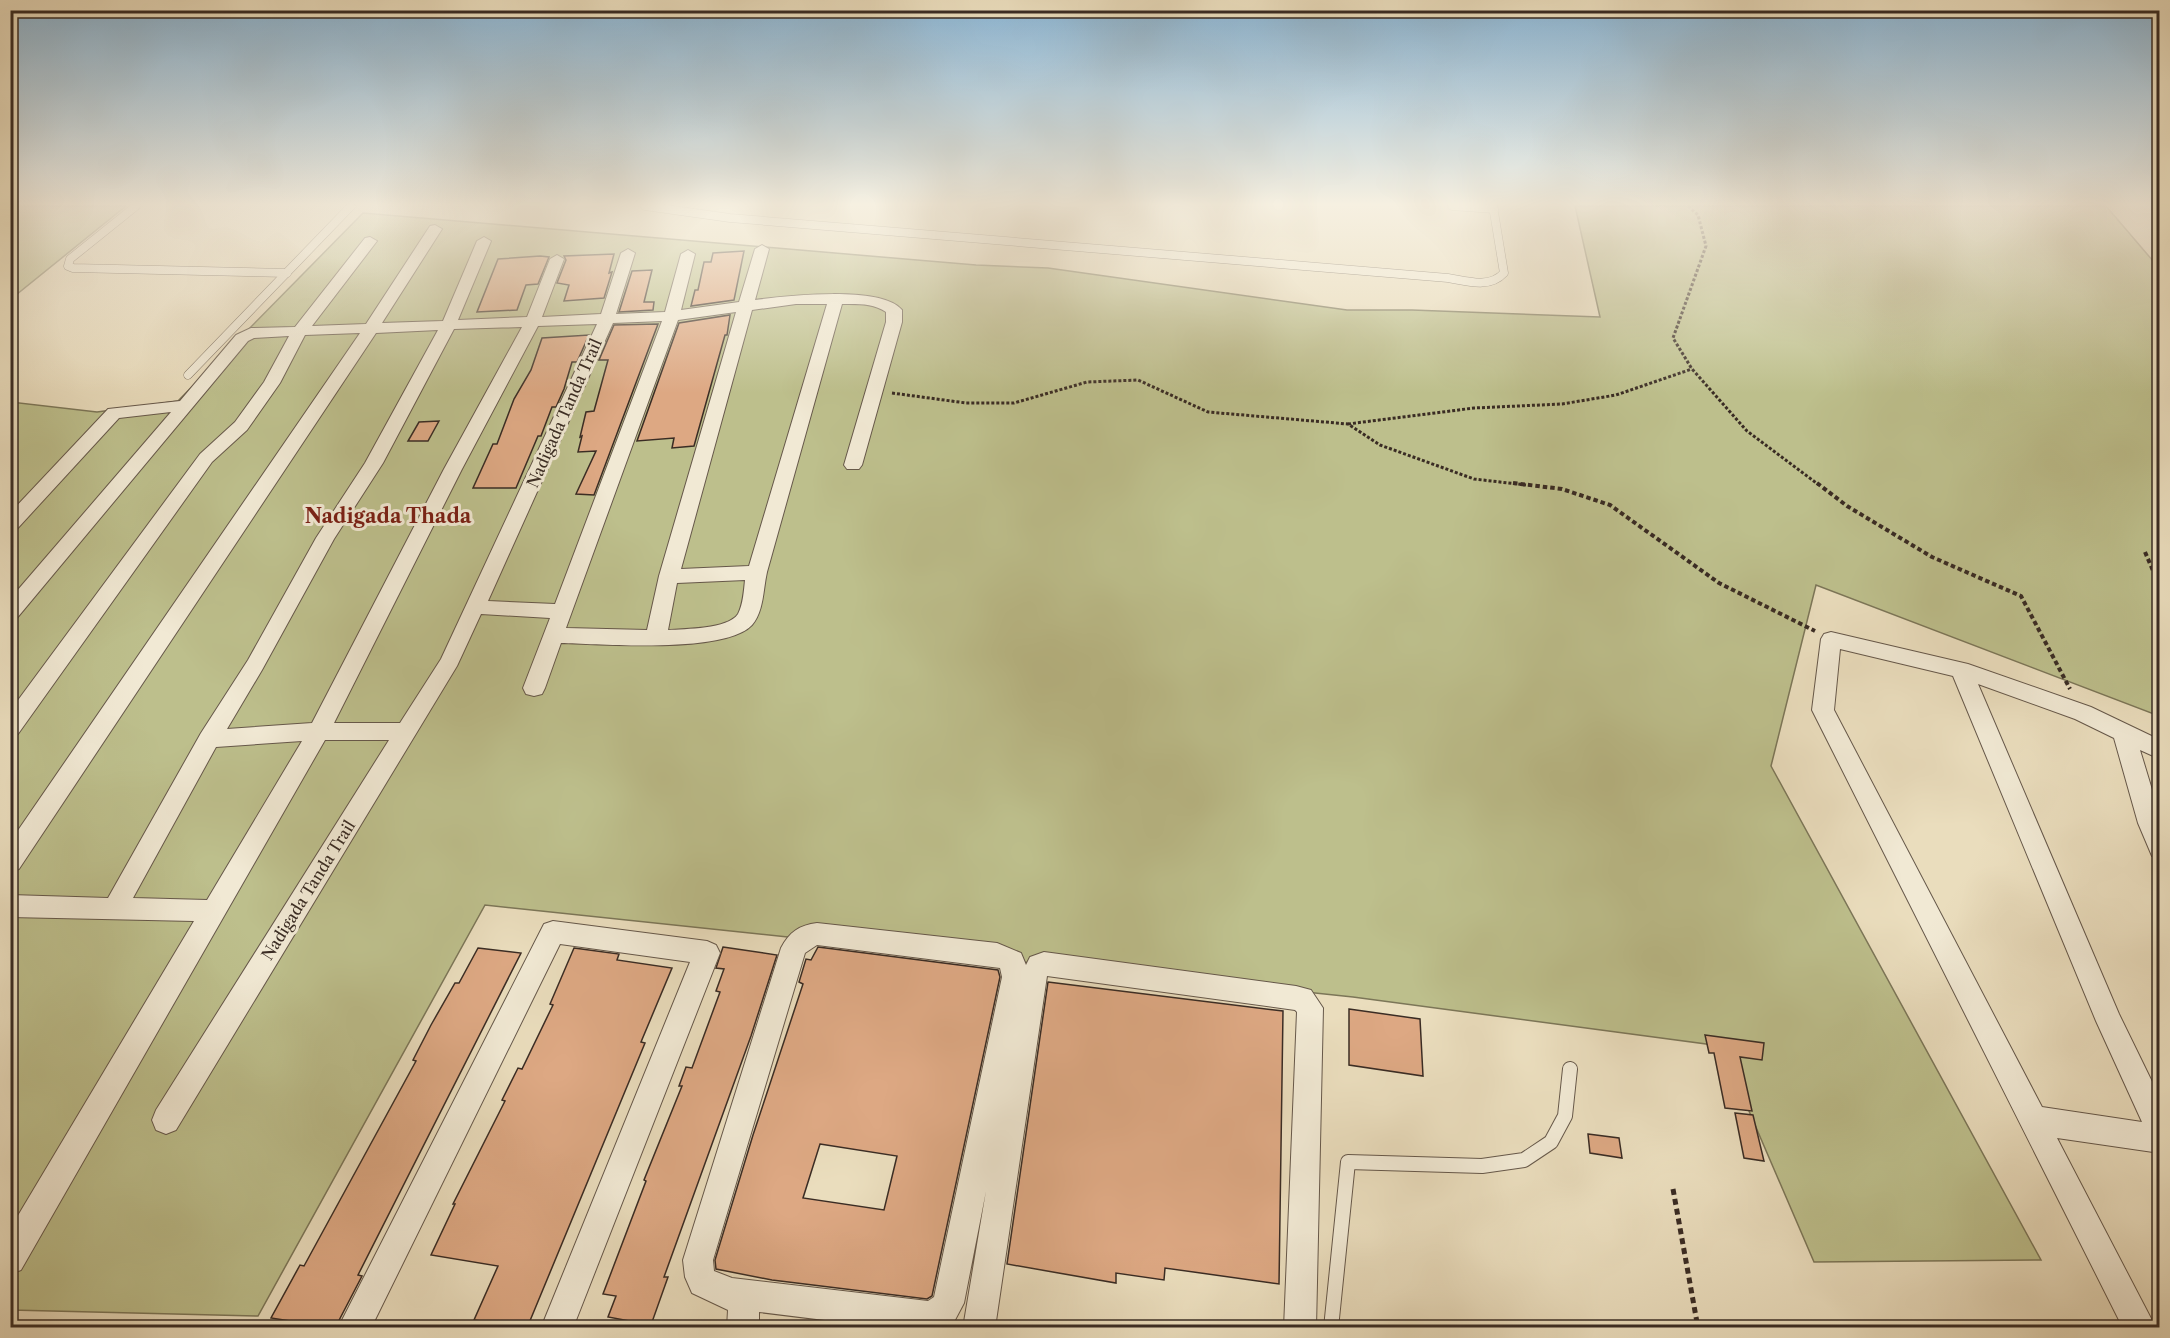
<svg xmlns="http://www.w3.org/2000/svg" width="2170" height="1338" font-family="'Libre Caslon Text',serif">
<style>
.green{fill:#bdbf8c;stroke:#7c7658;stroke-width:1.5}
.building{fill:#dda883;stroke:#3a2c24;stroke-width:1.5;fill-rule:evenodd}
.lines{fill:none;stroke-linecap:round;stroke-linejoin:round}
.lane-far1-casing{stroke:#66584a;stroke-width:9}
.lane-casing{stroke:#66584a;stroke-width:16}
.street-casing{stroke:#66584a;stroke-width:2}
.path-far2{stroke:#3a2c24;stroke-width:3;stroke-dasharray:3 2;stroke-linecap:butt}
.path-far1{stroke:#3a2c24;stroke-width:4;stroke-dasharray:4.5 3;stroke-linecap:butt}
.path{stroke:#3a2c24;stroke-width:5;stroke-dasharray:6 4;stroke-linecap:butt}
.lane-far1{stroke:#f1e9d4;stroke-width:8}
.lane{stroke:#f1e9d4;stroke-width:14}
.street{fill:#f1e9d4;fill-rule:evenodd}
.labels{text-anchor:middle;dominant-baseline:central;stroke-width:6;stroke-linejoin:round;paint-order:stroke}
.street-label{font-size:16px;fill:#3a2c24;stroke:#f1e9d4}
.quarter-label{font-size:20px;font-weight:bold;fill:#7a1f14;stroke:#f1e9d4}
</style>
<rect width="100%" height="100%" fill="#eaddbd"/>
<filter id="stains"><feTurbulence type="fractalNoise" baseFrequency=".00333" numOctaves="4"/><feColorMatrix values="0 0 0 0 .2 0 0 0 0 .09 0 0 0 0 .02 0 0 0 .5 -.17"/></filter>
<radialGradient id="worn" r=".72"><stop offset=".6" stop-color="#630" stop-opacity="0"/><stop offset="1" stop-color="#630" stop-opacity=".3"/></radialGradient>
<g class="green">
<polygon points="11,206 126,206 11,299"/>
<polygon points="1575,206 2106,206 2159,268 2159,716 1816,585 1771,766 2041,1260 1814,1262 1721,1046 1353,997 485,905 258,1316 11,1310 11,402 97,412 178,401 363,213 976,265 1048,268 1347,310 1412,310 1600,317"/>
</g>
<g class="building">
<polygon points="744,251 734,300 691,306 695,290 698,290 704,262 711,262 713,253"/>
<polygon points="614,254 609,273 612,272 604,298 564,301 569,285 557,283 566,260 564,256"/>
<polygon points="540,256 549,257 538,284 526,285 517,310 477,312 498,259"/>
<polygon points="652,270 644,302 654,302 653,310 619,312 632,271"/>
<polygon points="730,315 727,335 725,335 694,446 672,448 674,438 637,441 679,323"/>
<polygon points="658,324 594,495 576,494 596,451 578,452 582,436 580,437 586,412 594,411 608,360 599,360 614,325"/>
<polygon points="589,335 577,362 572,362 564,389 556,407 552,407 541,436 538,436 516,488 473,488 493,444 497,444 514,399 531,370 542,338"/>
<polygon points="439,421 428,441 408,441 419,422"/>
<polygon points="723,947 777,955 751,1036 664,1277 668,1277 651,1325 608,1317 616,1296 603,1294 646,1181 644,1180 682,1086 679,1086 686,1067 692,1068 720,992 716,991 724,969 716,968"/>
<path d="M818,947L998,970L1000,977L932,1296L927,1299L772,1280L716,1269L715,1260L753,1135L803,984L799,982L806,959L811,960ZM820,1144L897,1156L884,1210L803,1198Z"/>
<polygon points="478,948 521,953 358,1275 362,1276 335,1328 271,1318 300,1265 304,1266 416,1061 413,1060 431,1025 455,983 459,983"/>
<polygon points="574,948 619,954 617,960 672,968 641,1042 645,1043 527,1328 474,1320 498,1266 431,1255 455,1204 453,1204 505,1101 502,1100 518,1068 522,1069 553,1005 550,1004"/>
<polygon points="1048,982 1283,1011 1279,1284 1165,1268 1164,1280 1116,1273 1116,1283 1007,1264"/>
<polygon points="1349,1009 1420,1019 1423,1076 1349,1065"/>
<polygon points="1705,1035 1764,1043 1762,1060 1740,1057 1752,1111 1725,1108 1714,1053 1709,1053"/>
<polygon points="1735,1113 1753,1115 1764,1161 1744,1158"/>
<polygon points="1588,1134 1619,1138 1622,1158 1590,1153"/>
</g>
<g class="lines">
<defs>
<g id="lane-far1">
<polyline points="136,206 70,259 68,266 73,268 287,273"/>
<path d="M645,206L730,218L1448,278C1467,281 1489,289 1504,273L1493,206"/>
<polyline points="1452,206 1494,209"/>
<polyline points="188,375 351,206"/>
</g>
<polyline id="lane" points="1331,1328 1348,1162 1482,1166 1524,1160 1551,1142 1565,1116 1570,1069"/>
<g id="street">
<path d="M435,225L442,229L382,323L443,321L477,241L484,237L491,241L458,320L527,317L550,259L557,255L564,259L542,317L601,314L621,253L628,249L635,253L616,314L665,312L681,254L688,250L695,254L681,310L739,302L755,249L762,245L769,249L755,300C786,296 881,285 902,310V322L862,465L859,469H847L844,465L886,322V312C873,303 858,304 842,304L767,572C763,589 764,611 752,625C725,654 601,644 561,643L545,688L542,694L534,696L526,694L523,688L550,618L481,614L457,666L176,1130L166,1134L156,1130L152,1120L156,1110L389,740H325L21,1270L10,1274V1229L194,921L10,917V895L108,898L201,733L248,660L316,538L365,463L438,330L376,333L19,869L10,872V842L360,333L305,335L280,383L247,430L212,462L18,734L10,736V711L200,454L235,422L264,382L289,336L254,338L248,341L17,618L10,620V599L171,412L119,418L17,529L10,531V513L108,409L180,401L236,335L251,328L295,327L365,238L370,237L377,241L312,326L366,324L430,226ZM796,304H827L749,566L681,569L752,310ZM736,312L659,576L647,630L566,628L678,320ZM662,321L555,604L488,601L613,323ZM597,324L441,659L400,723H334L462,469L538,326ZM522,327L444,469L312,723L227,729L262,670L334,539L383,463L454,329ZM745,580C744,590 743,605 738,614C728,629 685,629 668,630L677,583ZM302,741L207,900L133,898L216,747Z"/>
<path d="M1831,632L1968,664L2091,707L2160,740V759L2140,750L2160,816V859L2152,856L2138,823L2114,738L2075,719L1978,684L2119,1014L2160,1098V1153L2057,1138L2156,1328H2123L1812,710L1821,639L1824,634ZM1840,649L1953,676L2096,1021L2142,1122L2042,1107L1834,710Z"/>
<polygon points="553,921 707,941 716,945 720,953 573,1328 541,1328 690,962 560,944 371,1328 338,1328 544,924"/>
<path d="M817,923L997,943L1021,953L1026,965L1030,957L1044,952L1296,986L1311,990L1323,1008L1316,1328H1284L1297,1012L1295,1010L1047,976L995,1328H963L986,1191L964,1303L955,1320L943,1328H889L759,1312V1328H727L728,1310L692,1293L685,1277L683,1260L781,948C789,932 800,925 817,923ZM817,945L1000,968L1002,977L934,1297L928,1301L732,1278L714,1271L713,1260L805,953Z"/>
</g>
</defs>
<use href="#lane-far1" class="lane-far1-casing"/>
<use href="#lane" class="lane-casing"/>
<use href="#street" class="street-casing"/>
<g class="path-far2">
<polyline points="1688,206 1698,215 1706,246 1673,338 1692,369 1747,431 1819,485"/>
<polyline points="892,393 966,403 1014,403 1087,382 1138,380 1208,412 1348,424 1380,445 1474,479 1526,485"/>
<polyline points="1348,424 1474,408 1562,404 1616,395 1692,369"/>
</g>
<g class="path-far1">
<polyline points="1513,483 1562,489 1610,505 1719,583 1815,631"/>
<polyline points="1817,483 1847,506 1932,557 2021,596 2070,689"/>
<polyline points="2145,552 2160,587"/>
</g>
<polyline class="path" points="1673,1189 1698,1328"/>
<use href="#lane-far1" class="lane-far1"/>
<use href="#lane" class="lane"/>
<use href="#street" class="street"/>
</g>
<linearGradient id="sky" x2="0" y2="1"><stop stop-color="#8ab6d6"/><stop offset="0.52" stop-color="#f6f0e1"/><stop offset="1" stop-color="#f6f0e1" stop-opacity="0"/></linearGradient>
<rect width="2170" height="393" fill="url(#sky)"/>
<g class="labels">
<g class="street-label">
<text transform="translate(564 413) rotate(-66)">Nadigada Tanda Trail</text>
<text transform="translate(308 890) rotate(-58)">Nadigada Tanda Trail</text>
</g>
<g class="quarter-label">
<text x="388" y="516">Nadigada Thada</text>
</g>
</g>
<rect width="2170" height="1338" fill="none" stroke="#eaddbd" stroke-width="36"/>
<rect x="12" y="12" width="2146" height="1314" fill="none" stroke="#3a2c24" stroke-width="3"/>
<rect x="18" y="18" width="2134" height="1302" fill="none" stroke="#3a2c24" stroke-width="1.5"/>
<rect width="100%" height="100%" filter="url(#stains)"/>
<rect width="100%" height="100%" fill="url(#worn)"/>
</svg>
